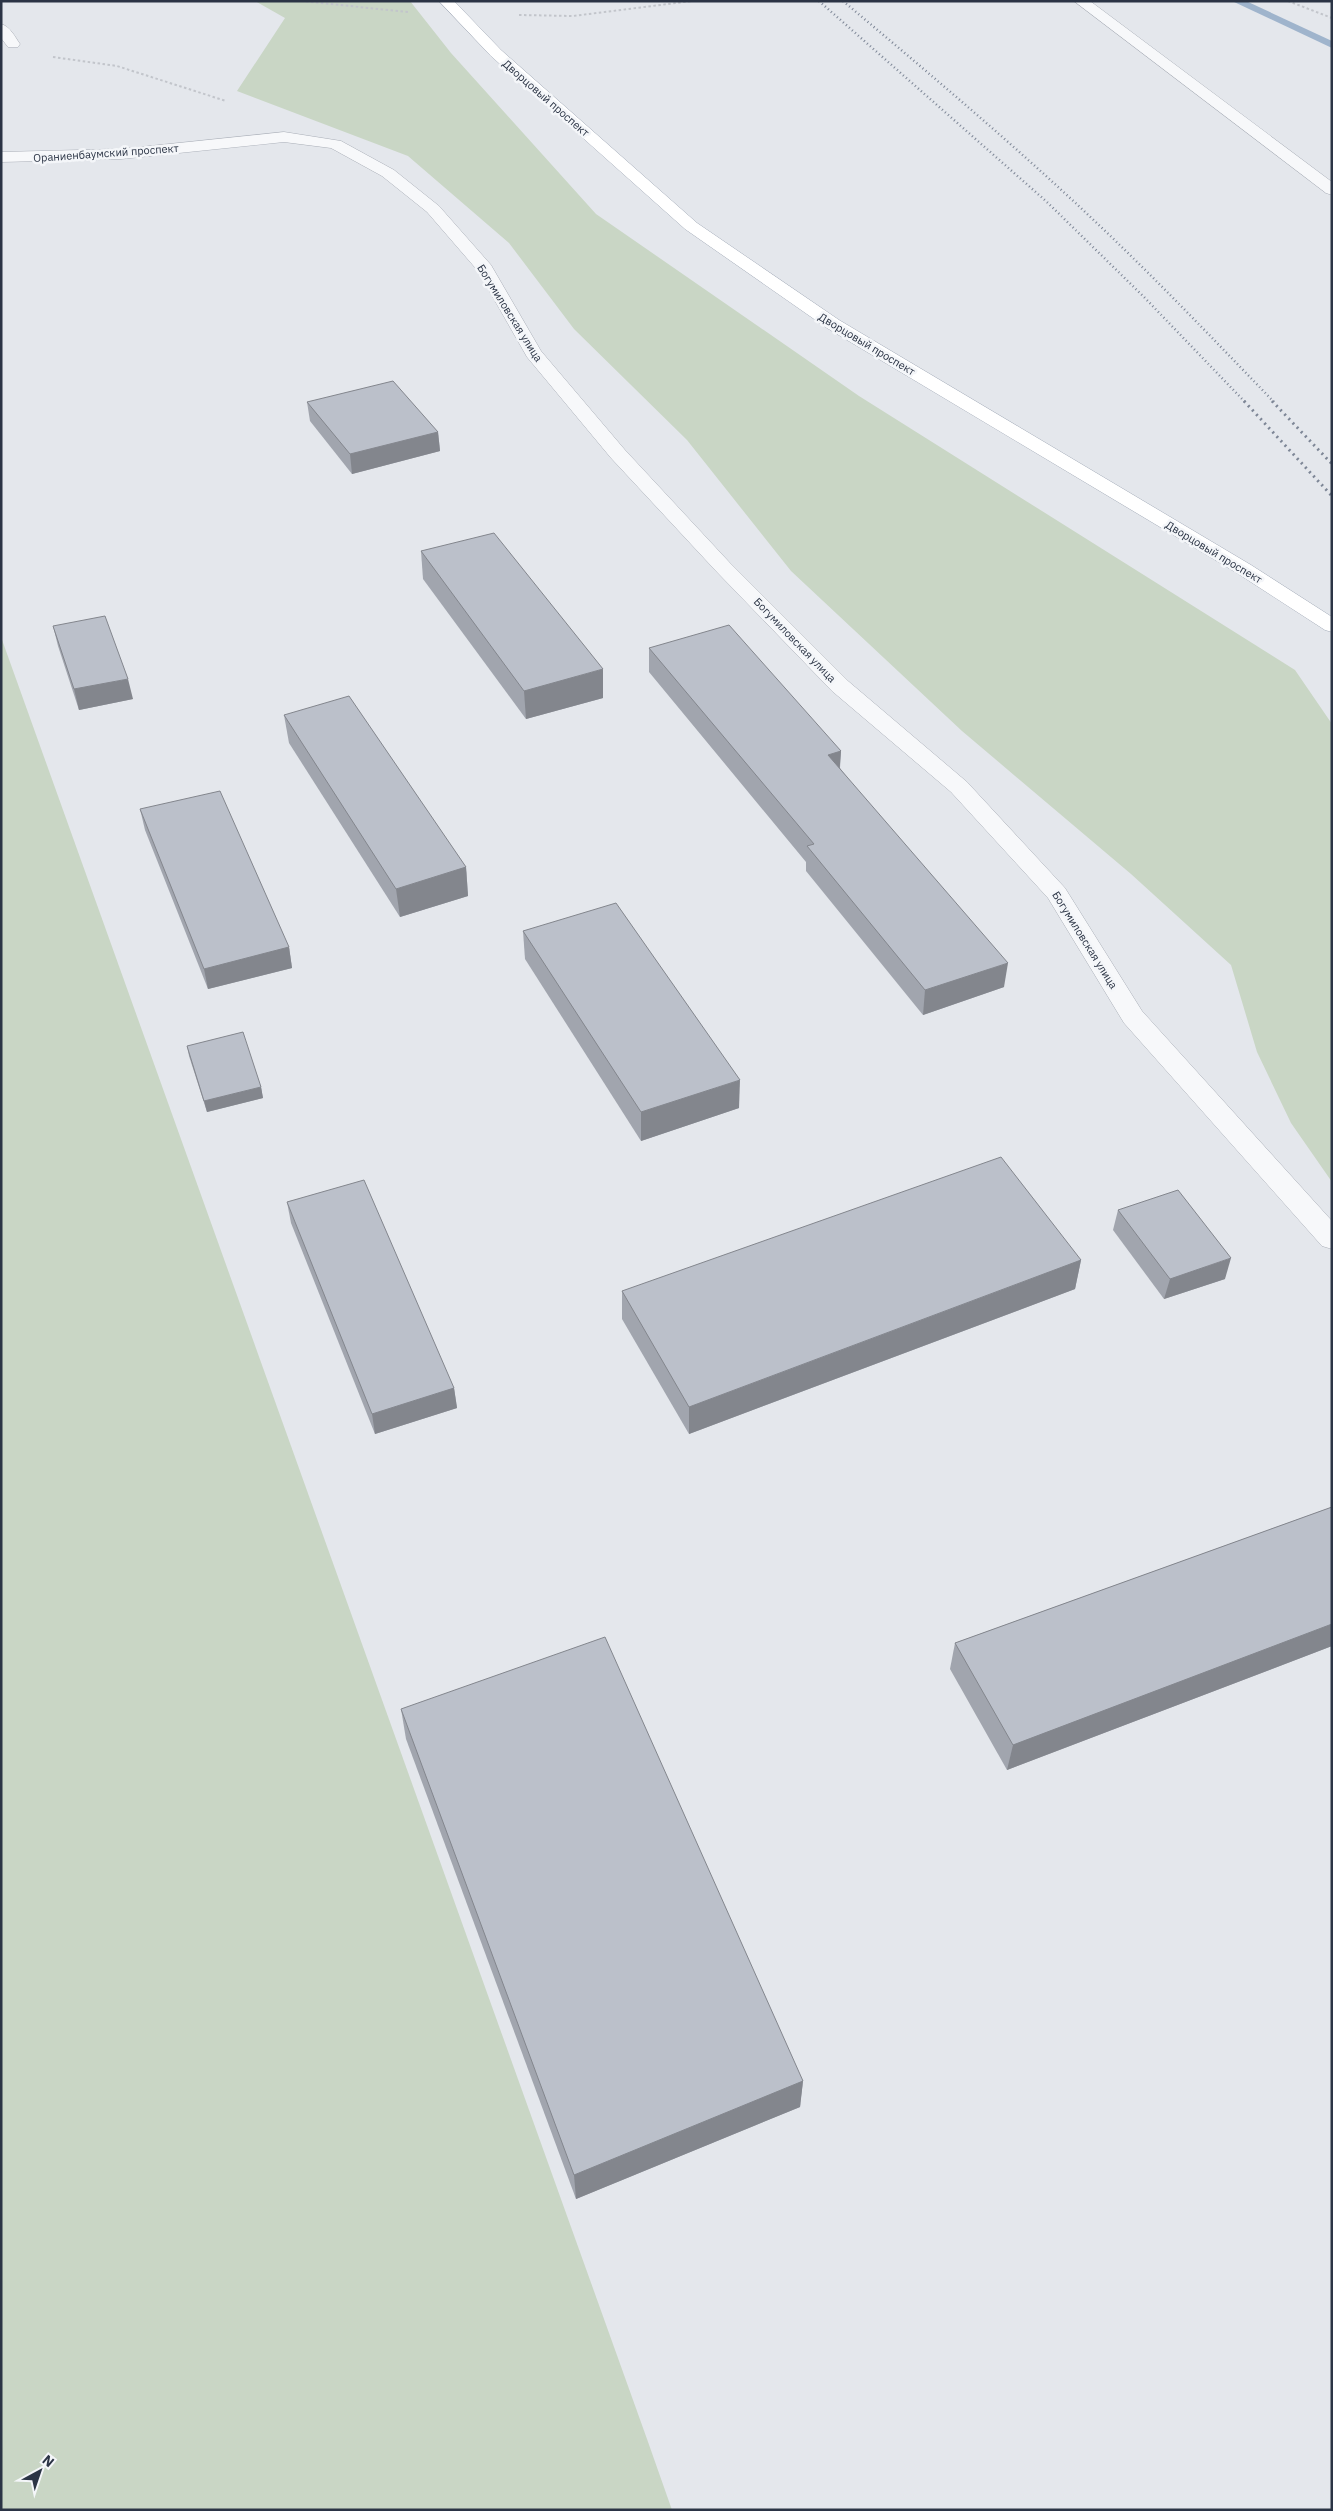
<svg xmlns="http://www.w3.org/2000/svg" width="1333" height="2511" font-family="'IBM Plex Sans',sans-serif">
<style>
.green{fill:#c9d6c5}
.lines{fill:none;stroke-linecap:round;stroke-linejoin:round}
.stream{fill:#9fb4cc;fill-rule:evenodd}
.minor-casing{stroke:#a9aeb7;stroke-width:1}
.major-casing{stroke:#a3abb8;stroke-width:1}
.path{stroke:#c2c5cb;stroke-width:2;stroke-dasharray:2.5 2.5;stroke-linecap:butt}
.minor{fill:#f7f8fa;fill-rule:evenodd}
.major{fill:#fff;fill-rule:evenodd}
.rail-far1{stroke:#7d8696;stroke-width:2.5;stroke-dasharray:1 3;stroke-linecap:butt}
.rail{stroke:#7d8696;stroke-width:3;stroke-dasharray:2 4;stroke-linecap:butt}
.wall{fill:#a1a5ae}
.shaded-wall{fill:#83868d}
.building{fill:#bbc0ca;stroke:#83868d}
.labels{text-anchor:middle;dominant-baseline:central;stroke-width:5;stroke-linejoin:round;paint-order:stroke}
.far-street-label{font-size:11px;fill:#2b3445;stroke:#f4f6f9}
</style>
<rect width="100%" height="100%" fill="#e4e7ec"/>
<g class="green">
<polygon points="255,1 410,1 451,53 596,214 859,396 1295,670 1332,724 1332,1182 1291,1123 1257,1052 1231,965 1131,874 962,731 791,571 687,440 574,329 509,243 408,156 237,91 285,18"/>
<polygon points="1,637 647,2439 672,2510 1,2510"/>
</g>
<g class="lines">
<polygon class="stream" points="1232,1 1246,1 1332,41 1332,48"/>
<defs>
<g id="minor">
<polygon points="1074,1 1090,1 1332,182 1332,195 1326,193"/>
<path d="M1,24C10,26 15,37 20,44L18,47H8L1,38Z"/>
<polygon points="284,132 341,141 394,170 439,206 491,265 541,351 625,450 730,563 848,681 967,782 1065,888 1142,1011 1332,1221 1332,1249 1322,1246 1124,1023 1048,898 951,792 832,691 716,571 611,458 527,357 478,271 427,212 382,176 331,148 284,142 121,159 1,162 1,152 121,149"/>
</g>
<polygon id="major" points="439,1 454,1 501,50 697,223 839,320 1251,565 1332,617 1332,632 1325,630 1237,573 827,328 685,229 491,56"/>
</defs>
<use href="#minor" class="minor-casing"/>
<use href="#major" class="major-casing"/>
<g class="path">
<polyline points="301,1 408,12"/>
<polyline points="1288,1 1332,18"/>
<polyline points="519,15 573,16 692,1"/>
<polyline points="53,57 117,66 226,101"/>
</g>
<use href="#minor" class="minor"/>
<use href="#major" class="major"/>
<g class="rail-far1">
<polyline points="819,1 1047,202 1143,296 1245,402"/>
<path d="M843,1C931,75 1018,148 1101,227C1161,284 1217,343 1274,402"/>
</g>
<g class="rail">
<polyline points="1244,401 1332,496"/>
<polyline points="1272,401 1332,464"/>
</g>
</g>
<g class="wall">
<polygon points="307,402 438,432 440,451 352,474 310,421"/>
<polygon points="421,551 603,698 526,719 423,579"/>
<polygon points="53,626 133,699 79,710 58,646"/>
<polygon points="649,648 841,751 840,768 1004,987 923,1015 806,871 806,862 649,672"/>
<polygon points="284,715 466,867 468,896 400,917 289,743"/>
<polygon points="140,809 289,947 292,968 208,989 145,830"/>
<polygon points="523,931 739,1108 641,1141 525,959"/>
<polygon points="187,1046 261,1087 263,1098 207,1112 189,1056"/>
<polygon points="287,1202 454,1388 457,1408 375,1434 291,1223"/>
<polygon points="1118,1210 1225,1279 1164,1299 1113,1230"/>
<polygon points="1081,1260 1075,1289 689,1434 622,1319 622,1291"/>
<polygon points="1332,1507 1332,1646 1007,1770 950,1669 955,1643"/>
<polygon points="401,1709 803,2081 800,2107 576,2199 406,1739"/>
</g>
<g class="shaded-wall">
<polygon points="438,432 440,451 352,474 350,454"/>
<polygon points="603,669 603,698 526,719 524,691"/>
<polygon points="128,679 133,699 79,710 74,689"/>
<polygon points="841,751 839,776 828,755"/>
<polygon points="466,867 468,896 400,917 396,889"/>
<polygon points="289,947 292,968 208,989 204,969"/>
<polygon points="1008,963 1004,987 923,1015 925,990"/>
<polygon points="740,1080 739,1108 641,1141 641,1112"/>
<polygon points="261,1087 263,1098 207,1112 204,1101"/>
<polygon points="1231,1258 1225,1279 1164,1299 1170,1279"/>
<polygon points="1081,1260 1075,1289 689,1434 689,1407"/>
<polygon points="454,1388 457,1408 375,1434 372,1414"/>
<polygon points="1332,1624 1332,1646 1007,1770 1013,1745"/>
<polygon points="803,2081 800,2107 576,2199 574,2175"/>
</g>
<g class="building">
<polygon points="393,381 438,432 350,454 307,402"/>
<polygon points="494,533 603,669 524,691 421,551"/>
<polygon points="105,616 128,679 74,689 53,626"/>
<polygon points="729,625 841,751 828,755 1008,963 925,990 807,846 814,844 649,648"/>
<polygon points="349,696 466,867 396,889 284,715"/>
<polygon points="220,791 289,947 204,969 140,809"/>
<polygon points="616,903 740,1080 641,1112 523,931"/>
<polygon points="243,1032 261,1087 204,1101 187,1046"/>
<polygon points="1001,1157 1081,1260 689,1407 622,1291"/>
<polygon points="364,1180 454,1388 372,1414 287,1202"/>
<polygon points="1178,1190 1231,1258 1170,1279 1118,1210"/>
<polygon points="1332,1507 1332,1624 1013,1745 955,1643"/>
<polygon points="605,1637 803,2081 574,2175 401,1709"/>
</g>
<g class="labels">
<g class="far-street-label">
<text transform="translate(546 98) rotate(41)">Дворцовый проспект</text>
<text transform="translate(106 153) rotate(-4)">Ораниенбаумский проспект</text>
<text transform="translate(510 313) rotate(58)">Богумиловская улица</text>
<text transform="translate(867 344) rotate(31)">Дворцовый проспект</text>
<text transform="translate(1214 552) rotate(31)">Дворцовый проспект</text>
<text transform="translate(795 640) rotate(46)">Богумиловская улица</text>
<text transform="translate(1085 940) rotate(58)">Богумиловская улица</text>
</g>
</g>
<rect width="1333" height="2511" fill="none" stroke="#2b3445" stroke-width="5"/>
<g transform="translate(40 2471) rotate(40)" stroke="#f4f6f9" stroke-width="4" paint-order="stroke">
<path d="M0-4L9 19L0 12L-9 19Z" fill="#2b3445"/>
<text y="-8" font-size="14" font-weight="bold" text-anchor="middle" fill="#2b3445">N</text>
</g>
</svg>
